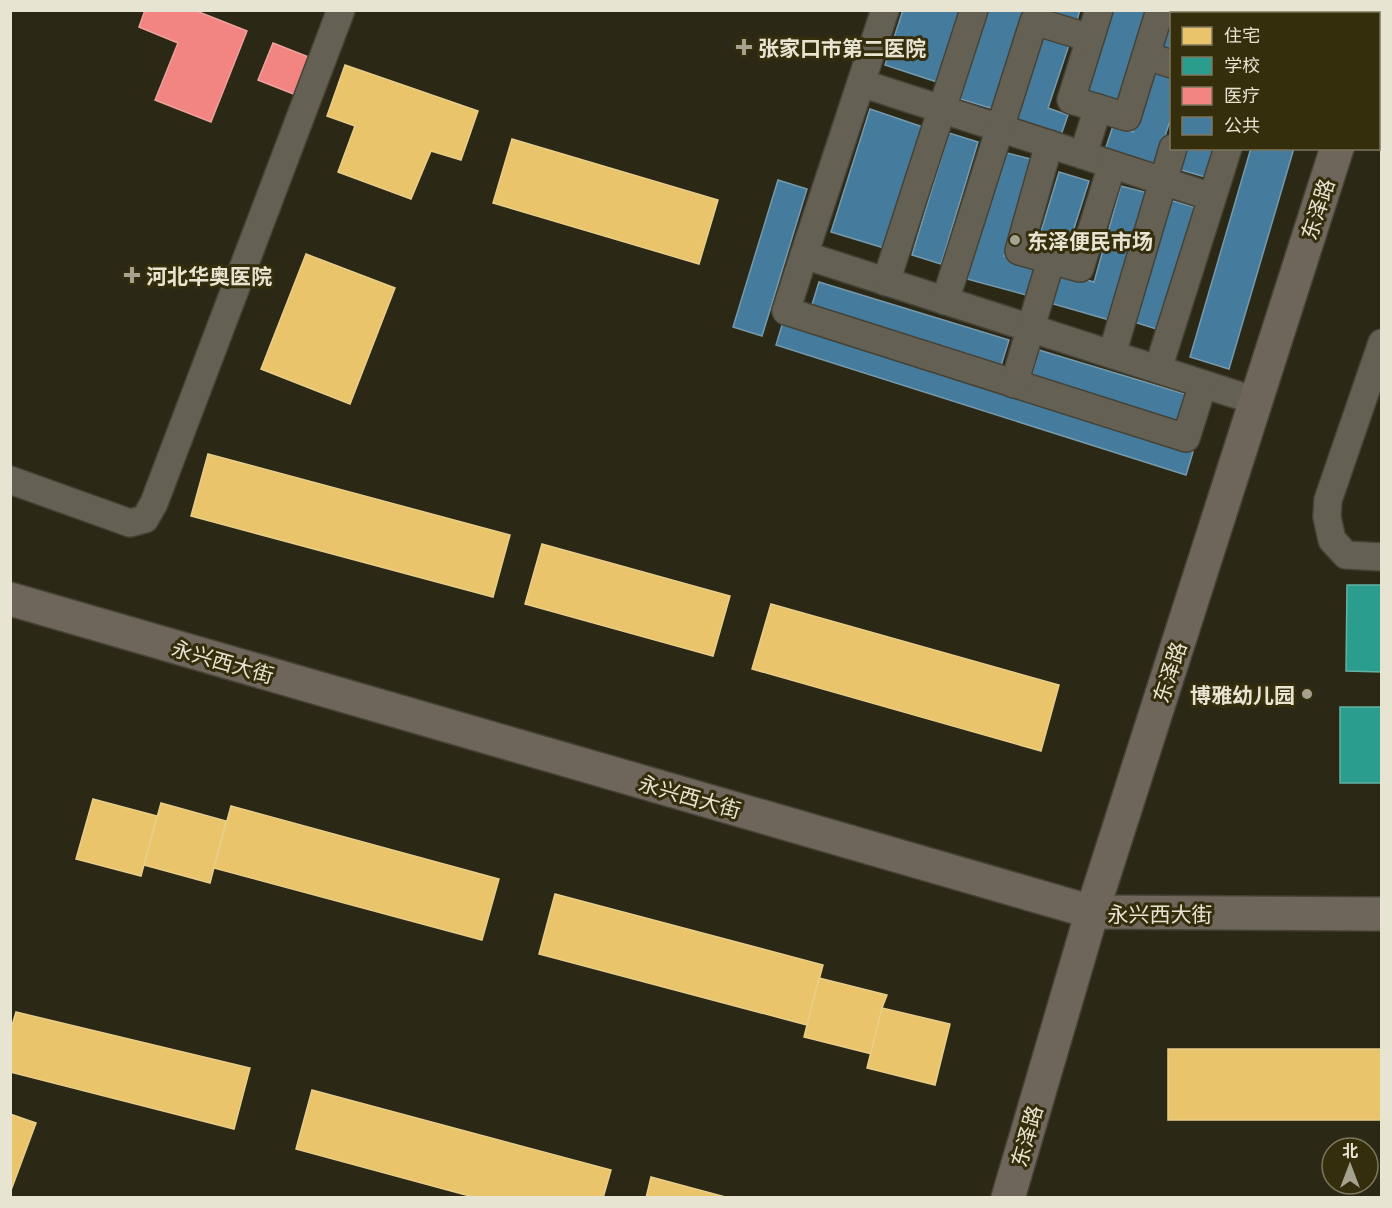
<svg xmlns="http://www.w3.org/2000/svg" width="1392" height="1208" font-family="Barlow,'Noto Sans SC',sans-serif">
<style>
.homes{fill:#e9c46a;stroke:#e9ce89;stroke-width:1.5}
.schools{fill:#2a9d8f;stroke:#63b2a3;stroke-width:1.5}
.health{fill:#f28482;stroke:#efa19a;stroke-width:1.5}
.public{fill:#457b9d;stroke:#769aad;stroke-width:1.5}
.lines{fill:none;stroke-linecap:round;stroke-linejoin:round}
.minor-casing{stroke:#464336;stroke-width:30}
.major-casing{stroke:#464336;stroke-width:36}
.minor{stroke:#646154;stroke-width:27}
.major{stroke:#6e655b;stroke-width:33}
.poi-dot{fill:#a6a290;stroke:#352e0d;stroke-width:2}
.labels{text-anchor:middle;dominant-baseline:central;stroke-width:6;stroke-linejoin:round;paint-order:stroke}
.poi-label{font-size:21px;font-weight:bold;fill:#e8e4d2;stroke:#352e0d;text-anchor:start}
.street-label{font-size:21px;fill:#e8e4d2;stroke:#352e0d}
</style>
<rect width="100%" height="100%" fill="#2c2816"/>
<g class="homes">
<polygon points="345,65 478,111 461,160 431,151 411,199 338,172 355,126 327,116"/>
<polygon points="512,139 718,200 699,264 493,203"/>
<polygon points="306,254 395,288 350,404 261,369"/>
<polygon points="208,454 510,535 493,597 191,516"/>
<polygon points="542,544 730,596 713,656 525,604"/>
<polygon points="771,604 1059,685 1041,751 752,669"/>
<polygon points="93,799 157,816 141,876 76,859"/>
<polygon points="161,803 226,821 210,883 144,865"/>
<polygon points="231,806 499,879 482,940 214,868"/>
<polygon points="555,894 823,965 807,1025 539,954"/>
<polygon points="819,978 887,995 882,1008 872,1054 804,1037"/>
<polygon points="882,1008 950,1024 935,1085 867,1068"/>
<polygon points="16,1012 250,1068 234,1129 10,1072 10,1032"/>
<rect x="1168" y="1049" width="214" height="71"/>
<polygon points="312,1090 611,1170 603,1198 477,1198 296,1149"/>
<polygon points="10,1114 36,1123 10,1193"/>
<polygon points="651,1177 729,1198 646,1198"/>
</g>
<g class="schools">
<polygon points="1347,585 1382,585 1382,672 1346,671"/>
<rect x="1340" y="707" width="42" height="76"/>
</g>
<g class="health">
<polygon points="145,10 194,10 247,31 211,122 155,100 178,43 139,27"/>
<polygon points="273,43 311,58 296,95 258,80"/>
</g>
<g class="public">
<polygon points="903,10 961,10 937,82 885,65"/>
<polygon points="988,10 1025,10 994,109 960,99"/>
<polygon points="1047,10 1080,10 1077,20"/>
<polygon points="1111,10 1147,10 1118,104 1085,94"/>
<polygon points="1172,16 1172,51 1162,48"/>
<polygon points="1038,35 1069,45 1048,108 1068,115 1060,138 1010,122"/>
<polygon points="1153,68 1172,74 1172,115 1155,166 1105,150 1113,126 1133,132"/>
<polygon points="870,109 923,127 884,248 831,232"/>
<polygon points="949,133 978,142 941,264 912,255"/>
<polygon points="1185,148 1222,148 1212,179 1178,169"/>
<polygon points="1251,148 1294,148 1229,369 1190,357"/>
<polygon points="1003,152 1031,159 1004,256 1039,265 1030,296 967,279"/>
<polygon points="1059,172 1089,181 1065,257 1036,248"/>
<polygon points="778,180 807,189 762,336 733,327"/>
<polygon points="1121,186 1148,193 1113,321 1050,303 1059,272 1094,282"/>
<polygon points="1170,200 1200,209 1163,331 1134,322"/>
<polygon points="819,282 1009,340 1000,369 810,311"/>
<polygon points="783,322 1193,452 1186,475 776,345"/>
<polygon points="1039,350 1188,395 1179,423 1031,378"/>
</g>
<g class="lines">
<defs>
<g id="minor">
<polyline points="885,10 804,255 1256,401"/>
<polyline points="1099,10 1071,100 1127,117 1160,10"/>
<polyline points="1250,10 1260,14"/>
<polyline points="1146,56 1172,64"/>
<polyline points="861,83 1212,197"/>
<polyline points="1049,144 1019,251 1080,268 1112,165"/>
<polyline points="1083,155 1098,108"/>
<polyline points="804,255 786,311 1186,438 1203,384"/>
<polyline points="886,282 974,10"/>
<polyline points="945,301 1034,21 1090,38"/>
<polyline points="1382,343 1328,500 1327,517 1332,540 1346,555 1382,557"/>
<polyline points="1112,354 1173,148"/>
<polyline points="1158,369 1228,148"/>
<polyline points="1014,384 1051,260"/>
<polyline points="10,480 130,523 145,519 154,503 341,10"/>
</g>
<g id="major">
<polyline points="1378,18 1381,10"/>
<polyline points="10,599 1092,912 1382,914"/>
<polyline points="1008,1198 1092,912 1337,148"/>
</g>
</defs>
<use href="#minor" class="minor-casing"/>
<use href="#major" class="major-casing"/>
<use href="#minor" class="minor"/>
<use href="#major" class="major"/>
</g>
<g class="poi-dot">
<path d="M741 38h6v6h6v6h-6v6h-6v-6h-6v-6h6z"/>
<circle cx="1015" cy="240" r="6"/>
<path d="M129 266h6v6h6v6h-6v6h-6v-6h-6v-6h6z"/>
<circle cx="1307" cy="694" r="6"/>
</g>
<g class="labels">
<g class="poi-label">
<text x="758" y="47">张家口市第二医院</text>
<text x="1027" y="240">东泽便民市场</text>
<text x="146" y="275">河北华奥医院</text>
<text x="1295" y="694" text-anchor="end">博雅幼儿园</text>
</g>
<g class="street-label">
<text transform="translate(1317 209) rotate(-72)">东泽路</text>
<text transform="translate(223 661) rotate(16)">永兴西大街</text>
<text transform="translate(1169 672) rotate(-72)">东泽路</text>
<text transform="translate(690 796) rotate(16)">永兴西大街</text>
<text x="1160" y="913">永兴西大街</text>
<text transform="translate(1026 1136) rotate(-74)">东泽路</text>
</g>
</g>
<rect width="1392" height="1208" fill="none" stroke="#e8e4d2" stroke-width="24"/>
<rect x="1170" y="12" width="210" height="138" fill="#352e0d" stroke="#7d775c" stroke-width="1.5"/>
<rect x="1182" y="27" width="30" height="18" fill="#e9c46a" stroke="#7d775c" stroke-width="1.5"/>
<text x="1224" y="42" font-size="18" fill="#e8e4d2">住宅</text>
<rect x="1182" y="57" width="30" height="18" fill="#2a9d8f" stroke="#7d775c" stroke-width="1.5"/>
<text x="1224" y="72" font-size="18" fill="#e8e4d2">学校</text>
<rect x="1182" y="87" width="30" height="18" fill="#f28482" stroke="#7d775c" stroke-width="1.5"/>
<text x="1224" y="102" font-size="18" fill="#e8e4d2">医疗</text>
<rect x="1182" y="117" width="30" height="18" fill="#457b9d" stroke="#7d775c" stroke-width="1.5"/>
<text x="1224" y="132" font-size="18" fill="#e8e4d2">公共</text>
<g transform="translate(1350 1166)"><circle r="28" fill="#352e0d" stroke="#7d775c" stroke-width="1.5"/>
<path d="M0-4.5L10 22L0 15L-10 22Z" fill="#a6a290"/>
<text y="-9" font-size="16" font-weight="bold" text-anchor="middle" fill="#e8e4d2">北</text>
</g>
</svg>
